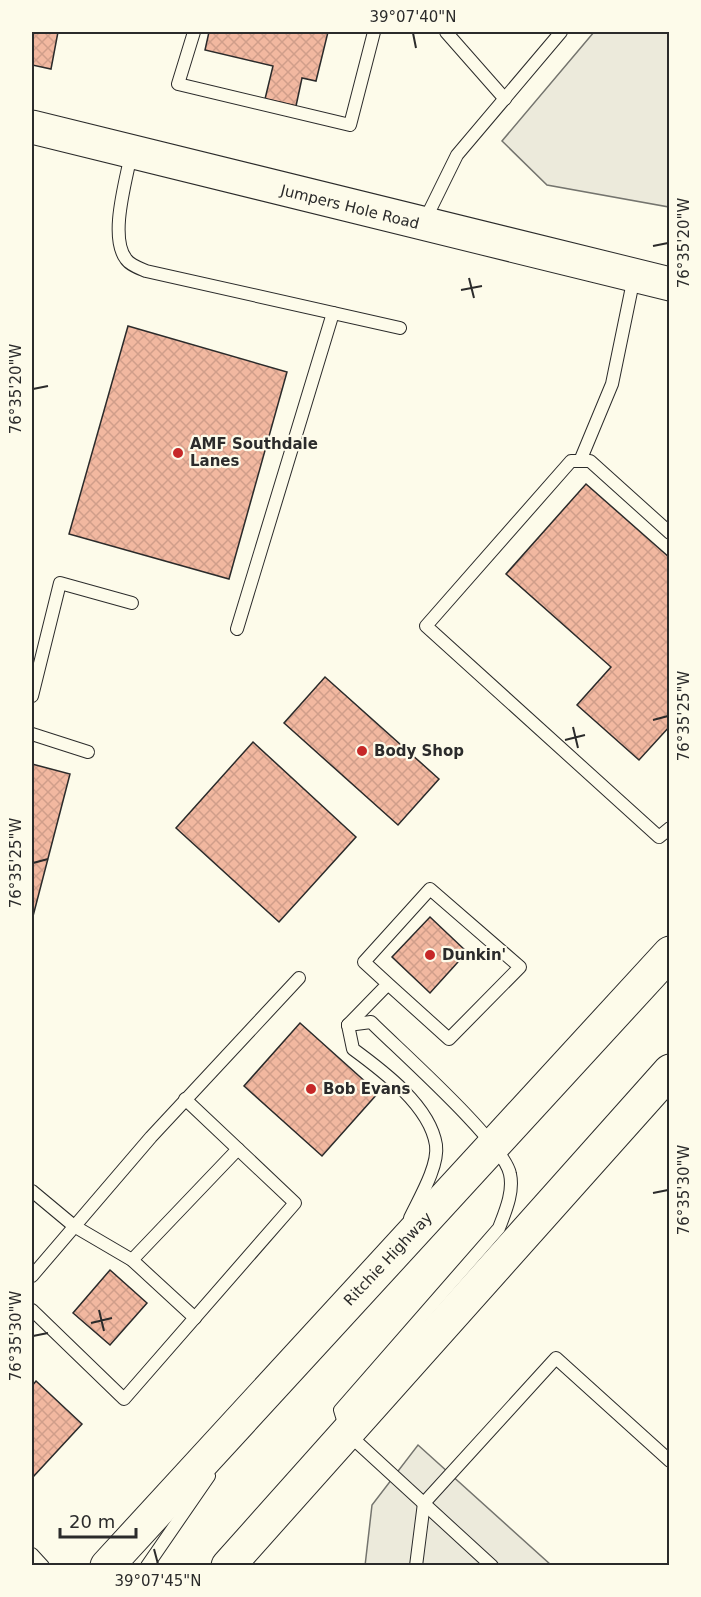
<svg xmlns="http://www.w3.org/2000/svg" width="701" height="1597" font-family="'DejaVu Sans',sans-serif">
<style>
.parking{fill:#eceadb;stroke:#74746e;stroke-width:1.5}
.building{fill:url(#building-cross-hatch);stroke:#2b2b2b;stroke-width:1.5}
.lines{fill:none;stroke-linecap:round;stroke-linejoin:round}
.service-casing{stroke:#2b2b2b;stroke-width:14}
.secondary-casing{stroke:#2b2b2b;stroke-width:35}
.primary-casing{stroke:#2b2b2b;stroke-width:35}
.service{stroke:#fdfbea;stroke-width:12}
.secondary{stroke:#fdfbea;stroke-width:33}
.primary{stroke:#fdfbea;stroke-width:33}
.ticks{fill:none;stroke:#2b2b2b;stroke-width:2}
.poi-dot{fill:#c62828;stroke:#fdfbea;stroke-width:2}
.labels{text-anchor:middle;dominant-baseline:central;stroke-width:4.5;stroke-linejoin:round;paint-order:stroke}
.street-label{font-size:15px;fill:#2b2b2b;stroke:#fdfbea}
.poi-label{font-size:15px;font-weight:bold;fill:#2b2b2b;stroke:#fdfbea;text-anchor:start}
.neatline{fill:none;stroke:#2b2b2b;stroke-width:2}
.ticks-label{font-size:15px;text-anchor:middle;fill:#2b2b2b}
</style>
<defs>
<pattern id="building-cross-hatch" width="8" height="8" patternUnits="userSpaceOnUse" patternTransform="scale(1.5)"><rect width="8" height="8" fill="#f2b8a0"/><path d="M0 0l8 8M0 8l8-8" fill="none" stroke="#d09e8a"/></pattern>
</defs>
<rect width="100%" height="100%" fill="#fdfbea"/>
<g class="parking">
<polygon points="594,32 669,32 669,207 547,185 502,141"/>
<polygon points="418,1445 551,1565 365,1566 372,1505"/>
</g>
<g class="building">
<polygon points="32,32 58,32 51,69 32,65"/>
<polygon points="209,32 328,32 316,81 302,78 296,106 265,99 273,66 205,50"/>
<polygon points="128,326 287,372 229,579 69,534"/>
<polygon points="586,484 670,558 670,726 639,760 577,705 611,667 506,574"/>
<polygon points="325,677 439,779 398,825 284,723"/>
<polygon points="253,742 356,837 279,922 176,828"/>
<polygon points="32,764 70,774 32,920"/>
<polygon points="430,917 467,952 430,993 392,957"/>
<polygon points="300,1023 378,1093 322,1156 244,1086"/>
<polygon points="110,1270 147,1303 110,1345 73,1313"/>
<polygon points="36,1381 82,1424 32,1478 32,1386"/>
</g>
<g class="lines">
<defs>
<g id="service">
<polyline points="194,32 178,84 350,125 374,32"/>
<polyline points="446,32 505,99"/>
<path d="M131,154C126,181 109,237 126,259C130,265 139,268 146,271L400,328"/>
<polyline points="424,222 457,155 561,32"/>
<polyline points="580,461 612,384 634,277"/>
<polyline points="670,533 590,461 571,461 426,626 659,837 670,828"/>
<polyline points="237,629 333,313"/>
<polyline points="32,696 60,583 132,603"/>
<polyline points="32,734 88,752"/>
<path d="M348,1025L371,1022C399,1050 504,1143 510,1174C514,1192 505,1212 499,1228L340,1410L347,1433L492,1566"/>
<polyline points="348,1025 388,984 449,1039 520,967 430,889 364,962 388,984"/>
<path d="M348,1025L353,1049C383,1071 430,1106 436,1145C439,1166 419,1199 410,1218"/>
<polyline points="32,1191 74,1226 132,1260 195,1318"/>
<polyline points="132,1260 238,1149"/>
<polyline points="32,1276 151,1137 299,978"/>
<polyline points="32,1310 124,1399 295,1203 185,1099"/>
<polyline points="32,1554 43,1566"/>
<polyline points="147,1566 209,1476"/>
<polyline points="416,1566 424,1503 556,1358 670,1461"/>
</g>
<polyline id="secondary" points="32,127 670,284"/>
<g id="primary">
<polyline points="107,1566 670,953"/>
<polyline points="228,1566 670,1071"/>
</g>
</defs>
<use href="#service" class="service-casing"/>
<use href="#secondary" class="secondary-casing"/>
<use href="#primary" class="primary-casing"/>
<use href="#service" class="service"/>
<use href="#secondary" class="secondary"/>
<use href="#primary" class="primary"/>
</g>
<path class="ticks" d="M413,33L416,48M653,246L668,243M469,278L474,298M461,290L482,286M33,389L48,386M653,720L668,716M573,727L578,748M565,740L585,735M33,863L48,859M653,1193L668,1190M99,1310L104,1331M91,1323L112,1318M33,1336L48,1333M154,1549L158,1564"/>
<g class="poi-dot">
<circle cx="178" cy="453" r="6"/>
<circle cx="362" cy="751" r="6"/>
<circle cx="430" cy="955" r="6"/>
<circle cx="311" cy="1089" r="6"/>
</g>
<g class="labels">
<g class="street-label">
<text transform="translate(350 207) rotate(14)">Jumpers Hole Road</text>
<text transform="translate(388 1259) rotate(-47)">Ritchie Highway</text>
</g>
<g class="poi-label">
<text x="190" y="444">AMF Southdale<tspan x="190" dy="17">Lanes</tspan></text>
<text x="374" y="751">Body Shop</text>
<text x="442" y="955">Dunkin'</text>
<text x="323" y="1089">Bob Evans</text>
</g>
</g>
<rect width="701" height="1597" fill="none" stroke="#fdfbea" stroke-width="66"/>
<path d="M60 1528v9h76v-9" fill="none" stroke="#2b2b2b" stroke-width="3"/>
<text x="69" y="1528" font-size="18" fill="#2b2b2b" stroke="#fdfbea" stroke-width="4.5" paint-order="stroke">20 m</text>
<rect x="33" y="33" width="635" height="1531" class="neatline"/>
<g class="ticks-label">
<text x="413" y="22">39°07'40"N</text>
<text transform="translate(684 243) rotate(-90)" y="5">76°35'20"W</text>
<text transform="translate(16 389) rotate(-90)" y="5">76°35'20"W</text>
<text transform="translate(684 716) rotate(-90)" y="5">76°35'25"W</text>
<text transform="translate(16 863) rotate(-90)" y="5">76°35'25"W</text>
<text transform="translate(684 1190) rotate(-90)" y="5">76°35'30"W</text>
<text transform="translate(16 1336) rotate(-90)" y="5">76°35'30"W</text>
<text x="158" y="1586">39°07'45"N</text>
</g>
</svg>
